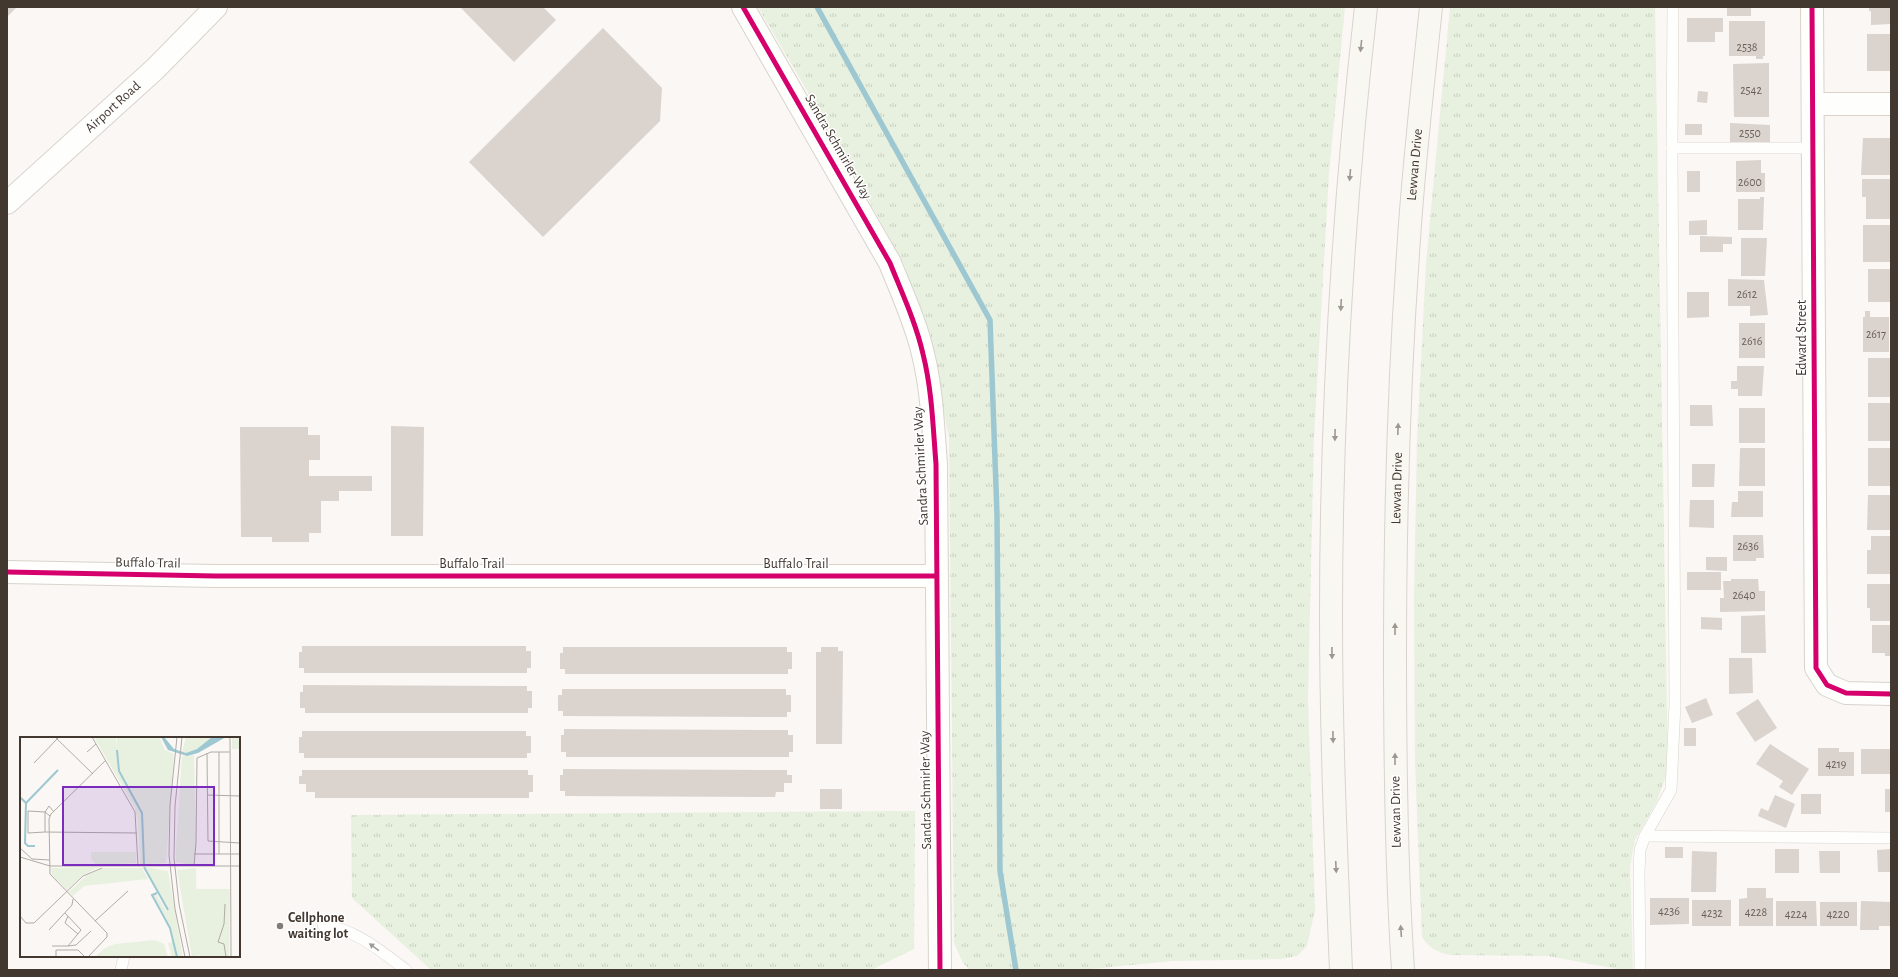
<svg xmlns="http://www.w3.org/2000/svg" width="1898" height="977" font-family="'Alegreya Sans',sans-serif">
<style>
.grass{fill:url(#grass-tufts)}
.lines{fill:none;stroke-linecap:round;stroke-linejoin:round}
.stream{stroke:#9dc8d1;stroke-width:5.5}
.building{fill:#dad3ce}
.service-casing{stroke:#d9d3cc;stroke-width:12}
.minor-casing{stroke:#d9d3cc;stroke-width:24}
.tertiary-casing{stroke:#d9d3cc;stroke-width:24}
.secondary-casing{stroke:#d9d3cc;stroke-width:24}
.service{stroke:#fefefd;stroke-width:11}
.minor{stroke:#fefefd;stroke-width:22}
.tertiary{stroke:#fefefd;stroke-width:22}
.secondary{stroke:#f9f7f2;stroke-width:22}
.cycleway-casing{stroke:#fff;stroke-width:8}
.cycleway{stroke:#d6006c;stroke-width:5}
.oneway{fill:#9e9891}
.oneway2{fill:#a09b96}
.poi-dot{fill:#837b75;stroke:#fff;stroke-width:1.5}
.labels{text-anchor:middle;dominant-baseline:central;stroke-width:3;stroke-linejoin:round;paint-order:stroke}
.number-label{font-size:12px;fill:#695f58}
.street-label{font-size:14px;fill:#433830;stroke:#fff}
.poi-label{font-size:14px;font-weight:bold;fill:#433830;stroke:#fff;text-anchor:start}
.inset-river{fill:none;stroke:#9dc8d1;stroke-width:2}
.inset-road{fill:none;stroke:#b1aba6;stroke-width:1}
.view{fill:#7b2cbf;fill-opacity:0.15;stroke:#7b2cbf;stroke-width:2}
.inset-edge{fill:none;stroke:#433830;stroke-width:2}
</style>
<defs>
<pattern id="grass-tufts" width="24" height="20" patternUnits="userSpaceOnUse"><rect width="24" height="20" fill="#e8f1e0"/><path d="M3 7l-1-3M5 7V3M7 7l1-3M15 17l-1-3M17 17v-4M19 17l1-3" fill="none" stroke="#c8cfc0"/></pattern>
</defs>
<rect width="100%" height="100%" fill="#faf7f4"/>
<g class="grass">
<polygon points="758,7 1345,7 1329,174 1314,436 1308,699 1315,910 1307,946 1297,956 1282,959 1172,961 1081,970 970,970 963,963 954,943 949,438 933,356 904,264 823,118"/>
<path d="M1450,7H1655L1668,770L1657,801L1635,840L1630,866L1633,970H1623L1548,956L1451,955C1438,953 1429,948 1422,937L1415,763L1414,598L1417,440L1426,263Z"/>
<polygon points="915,811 914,949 871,970 430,969 352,898 351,815"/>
</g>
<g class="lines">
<polyline class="stream" points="817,7 990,320 997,515 1000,871 1016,970"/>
</g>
<g class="building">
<polygon points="7,7 17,7 7,17"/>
<polygon points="460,7 543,7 556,20 514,62"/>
<rect x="1727" y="7" width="24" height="9"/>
<polygon points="1869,7 1891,7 1891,24 1871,25 1871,11 1869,11"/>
<polygon points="1687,18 1723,18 1723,32 1715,32 1715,42 1687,42"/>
<polygon points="1729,21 1765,21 1765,56 1763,56 1763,59 1756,59 1756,56 1729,56"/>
<polygon points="603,28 662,88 660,121 543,237 469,162"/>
<rect x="1867" y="34" width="24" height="37"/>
<polygon points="1769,63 1769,117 1734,117 1733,64"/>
<polygon points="1698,91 1708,92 1707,103 1697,102"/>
<polygon points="1730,123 1770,125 1770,142 1767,142 1767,145 1730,144"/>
<rect x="1685" y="124" width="17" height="11"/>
<polygon points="1863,138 1890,138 1890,175 1861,175"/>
<polygon points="1761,160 1761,173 1765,173 1765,192 1736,192 1736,161"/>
<rect x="1687" y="171" width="13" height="21"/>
<polygon points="1862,179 1891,179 1891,219 1866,219 1866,197 1862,197"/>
<polygon points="1760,197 1764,197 1763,230 1738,230 1738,199 1760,199"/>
<polygon points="1707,220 1707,235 1689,235 1689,221"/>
<rect x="1863" y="225" width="28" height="37"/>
<polygon points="1700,236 1732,237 1732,244 1723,244 1723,252 1700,252"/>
<polygon points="1741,238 1767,238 1765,276 1741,276"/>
<rect x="1868" y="269" width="23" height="33"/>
<polygon points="1728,279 1764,280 1768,315 1750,316 1750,306 1728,306"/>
<polygon points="1687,292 1709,292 1709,317 1687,318"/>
<polygon points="1865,311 1870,311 1870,317 1889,317 1889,352 1863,352 1863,317 1865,317"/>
<rect x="1739" y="323" width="26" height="35"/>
<rect x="1868" y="358" width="23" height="39"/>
<polygon points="1737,366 1764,366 1762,396 1738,396 1738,389 1731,389 1731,381 1737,381"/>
<rect x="1868" y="403" width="23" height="38"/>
<polygon points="1690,405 1712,405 1713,426 1690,426"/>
<rect x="1739" y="408" width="26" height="35"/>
<polygon points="391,426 424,427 423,536 391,536"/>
<polygon points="240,427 308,427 308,435 320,435 320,460 309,460 309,476 372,476 372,491 339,491 339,501 321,501 321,533 309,533 309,542 272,542 272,537 241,537"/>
<polygon points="1740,448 1765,448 1765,486 1739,486"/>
<rect x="1868" y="448" width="23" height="38"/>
<polygon points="1692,464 1715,464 1714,487 1692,487"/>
<polygon points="1738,491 1763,491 1763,517 1731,517 1732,502 1738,502"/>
<polygon points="1868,495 1891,495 1891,530 1867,530"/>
<polygon points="1690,500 1714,500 1714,528 1689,527"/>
<polygon points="1733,535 1763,535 1764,558 1756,558 1756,561 1733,561"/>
<polygon points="1871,536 1891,536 1891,574 1867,574 1867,550 1871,550"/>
<polygon points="1706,557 1727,557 1727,571 1706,570"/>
<rect x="1687" y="572" width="34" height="18"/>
<polygon points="1731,579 1758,579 1759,591 1765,591 1765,611 1720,612 1720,598 1724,598 1723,581 1731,581"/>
<polygon points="1867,584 1891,584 1891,621 1870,621 1870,608 1867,608"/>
<polygon points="1765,615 1766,653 1741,653 1741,616"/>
<polygon points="1701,617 1722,618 1722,630 1701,629"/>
<polygon points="1872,625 1891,625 1891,656 1885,656 1885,653 1872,653"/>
<polygon points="302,646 526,646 526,651 531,651 531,668 527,668 527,673 304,673 304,668 299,668 299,652 302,652"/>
<polygon points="563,647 787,647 787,652 792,652 792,669 788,669 788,674 565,674 565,669 560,669 560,653 563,653"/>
<polygon points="821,647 838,647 838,651 843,651 842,744 816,744 816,652 821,652"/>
<polygon points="1729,658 1752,658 1753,693 1729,694"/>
<polygon points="303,685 527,686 527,691 532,691 532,708 528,708 528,713 305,713 305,708 300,708 300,692 303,692"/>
<polygon points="562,689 786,689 786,695 791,695 791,712 787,712 787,717 563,716 563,711 558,711 558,695 562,695"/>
<polygon points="1706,698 1713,715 1692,723 1685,707"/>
<polygon points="1758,699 1777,728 1755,742 1736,713"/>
<rect x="1684" y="728" width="12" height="18"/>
<polygon points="564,729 788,730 788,735 793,735 793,752 789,752 789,757 566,757 566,752 561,752 561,735 564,735"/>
<polygon points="302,731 526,731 526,736 531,736 531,753 527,753 527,758 304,758 304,753 299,753 299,737 302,737"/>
<polygon points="1770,744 1809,769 1792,795 1779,787 1783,781 1756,764"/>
<polygon points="1818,748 1839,748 1839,752 1854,752 1854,776 1818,776"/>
<rect x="1861" y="749" width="30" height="25"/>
<polygon points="563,769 787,770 787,775 792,775 792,783 784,783 784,792 776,792 775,797 565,796 565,791 560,791 560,775 563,775"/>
<polygon points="302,770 528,770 528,775 533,775 533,792 529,792 529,798 315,798 315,792 306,792 306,784 299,784 299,776 302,776"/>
<rect x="820" y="789" width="22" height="20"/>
<rect x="1885" y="789" width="6" height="23"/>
<rect x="1801" y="794" width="20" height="20"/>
<polygon points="1775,795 1795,804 1786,828 1758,816 1761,808 1768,811"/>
<rect x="1665" y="847" width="18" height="11"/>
<rect x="1775" y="849" width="24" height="24"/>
<polygon points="1891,849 1891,872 1878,872 1877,850"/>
<polygon points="1692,851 1717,852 1716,892 1691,892"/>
<polygon points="1819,851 1840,851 1840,873 1820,873"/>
<polygon points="1747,888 1766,888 1766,898 1773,898 1773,926 1739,926 1739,899 1747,898"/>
<polygon points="1650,898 1689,898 1689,924 1650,925"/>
<rect x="1692" y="900" width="39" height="26"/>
<polygon points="1776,901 1816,901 1817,926 1776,926"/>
<polygon points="1861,901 1891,902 1891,926 1879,926 1879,930 1860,930"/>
<rect x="1820" y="902" width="37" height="24"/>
</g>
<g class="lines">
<defs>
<g id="service">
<polyline points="1672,148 1812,148"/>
<polyline points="1645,836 1891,838"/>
<path d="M323,925C355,929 381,951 406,970"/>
<polyline points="121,970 124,956"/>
<polyline points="1640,970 1639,872 1640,850 1645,836 1671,790 1675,704 1672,148 1673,7"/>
</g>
<g id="minor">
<polyline points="1812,7 1816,668 1827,685 1846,693 1891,694"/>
<polyline points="1813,104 1891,104"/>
<path id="s1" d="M7,203L155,69L216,7"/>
<polyline points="7,572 215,576 936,576"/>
</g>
<path id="tertiary" d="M743,7L890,263C902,293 916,323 923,354C932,390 933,427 936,464L940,970"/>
<g id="secondary">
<path d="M1341,970C1336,852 1331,734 1331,616C1331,413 1343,209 1366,7"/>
<path id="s2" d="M1403,970C1396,865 1395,760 1395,655C1395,516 1399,377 1409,239C1414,161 1423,84 1431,7"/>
</g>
</defs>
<use href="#service" class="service-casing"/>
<use href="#minor" class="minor-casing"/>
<use href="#tertiary" class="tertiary-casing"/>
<use href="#secondary" class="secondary-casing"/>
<use href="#service" class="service"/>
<use href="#minor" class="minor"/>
<use href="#tertiary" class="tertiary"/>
<use href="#secondary" class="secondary"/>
<defs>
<g id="cycleway">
<path d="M743,7L890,263C902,293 916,323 923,354C932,390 933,427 936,464L940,970"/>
<polyline points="1812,7 1816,668 1827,685 1846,693 1891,694"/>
<polyline points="7,572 215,576 936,576"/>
</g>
</defs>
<use href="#cycleway" class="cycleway-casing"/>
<use href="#cycleway" class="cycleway"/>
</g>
<defs><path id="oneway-solid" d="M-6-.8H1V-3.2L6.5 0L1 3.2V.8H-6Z"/></defs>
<g class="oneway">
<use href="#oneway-solid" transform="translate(1361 46) rotate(96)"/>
<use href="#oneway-solid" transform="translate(1350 175) rotate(95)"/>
<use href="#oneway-solid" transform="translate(1341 305) rotate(93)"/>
<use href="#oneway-solid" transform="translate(1398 429) rotate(-88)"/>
<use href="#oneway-solid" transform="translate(1335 435) rotate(91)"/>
<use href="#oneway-solid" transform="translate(1395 629) rotate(-90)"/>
<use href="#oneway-solid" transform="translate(1332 653) rotate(89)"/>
<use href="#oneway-solid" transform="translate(1333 737) rotate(89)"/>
<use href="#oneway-solid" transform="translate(1395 759) rotate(-90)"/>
<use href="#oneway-solid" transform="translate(1336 867) rotate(87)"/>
<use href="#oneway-solid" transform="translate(1401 931) rotate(-94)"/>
</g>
<use class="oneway2" href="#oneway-solid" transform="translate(374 947) rotate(-144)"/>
<circle class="poi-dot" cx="280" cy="926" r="4"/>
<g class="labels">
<g class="number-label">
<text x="1747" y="47">2538</text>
<text x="1751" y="90">2542</text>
<text x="1750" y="133">2550</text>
<text x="1750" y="182">2600</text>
<text x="1747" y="294">2612</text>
<text x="1876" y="334">2617</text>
<text x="1752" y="341">2616</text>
<text x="1748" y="546">2636</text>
<text x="1744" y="595">2640</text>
<text x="1836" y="764">4219</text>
<text x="1669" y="911">4236</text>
<text x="1756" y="912">4228</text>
<text x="1712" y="913">4232</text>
<text x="1796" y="914">4224</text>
<text x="1838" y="914">4220</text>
</g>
<g class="street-label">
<text stroke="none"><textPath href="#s1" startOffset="143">Airport Road</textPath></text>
<text transform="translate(838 147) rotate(60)">Sandra Schmirler Way</text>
<text stroke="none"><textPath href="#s2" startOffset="806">Lewvan Drive</textPath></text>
<text transform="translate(1802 338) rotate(-90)">Edward Street</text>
<text transform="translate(921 466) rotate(-93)">Sandra Schmirler Way</text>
<text stroke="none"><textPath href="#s2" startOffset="482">Lewvan Drive</textPath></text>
<text transform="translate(148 563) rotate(1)">Buffalo Trail</text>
<text x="472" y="564">Buffalo Trail</text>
<text x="796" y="564">Buffalo Trail</text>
<text transform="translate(926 790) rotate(-91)">Sandra Schmirler Way</text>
<text transform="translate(1396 812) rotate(-91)">Lewvan Drive</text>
</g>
<g class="poi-label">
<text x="288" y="918">Cellphone<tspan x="288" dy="16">waiting lot</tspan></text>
</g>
</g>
<g transform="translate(20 737)">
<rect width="220" height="220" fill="#faf7f4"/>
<path d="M74,0H96L97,12V0H139L145,13L154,17L146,126L120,127L118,85L115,71ZM174,18L176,112L173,128L156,125V111L162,19ZM71,115H116V126L77,128L71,122ZM79,130L63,138L47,153L32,138L31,131ZM125,130L148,134L163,220H152L148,206L154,205L151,192L133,158L136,157L147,175V171ZM83,131H122L128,142L64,149L53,159L49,155L67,138ZM176,131L177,220H172L157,133ZM135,203L144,207L148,220H75L85,211L95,207Z" fill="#e8f1e0"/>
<path d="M166,0H192L177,12L166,16H162ZM212,0H220V12H212ZM176,152H210L209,220L176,218Z" fill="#e8f1e0"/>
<path d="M198,155L201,171L198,174L182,172L185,159ZM195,178L200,182L198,196L190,195L193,197L195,205L194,208L182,206L184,193L188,194L183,187L182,181ZM178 214a6 6 0 1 1 12 0a6 6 0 1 1-12 0Z" fill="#e8f1e0"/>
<path d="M141,0H144L154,12L166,16L177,12L192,0H206L178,16L167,19L148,13Z" fill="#9dc8d1"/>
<path class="inset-river" d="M97,13L99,34L122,76L124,127M1,61L6,66L38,33M6,66L5,106L8,109H15M124,130L148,173M137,156L132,158L150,191L157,220"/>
<path class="inset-road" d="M35,0L73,37M72,0L115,75L118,129M157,0L150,68L149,118L155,172L165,220M162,0L155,69L154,121L159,167L170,220M210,0L211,220M67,15L76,7M199,15V117M187,16L188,104L220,106M14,26L38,1M187,58L220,59M34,75L29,69L25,75V95L117,96M25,95L8,96V74L25,75L30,79M0,111L12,122L30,123M174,117H220M0,120L30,129H220M174,129L176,106L177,21L191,15H210M205,167L204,187L198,205L204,207L206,220M45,176L61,193L48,209L56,208L71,194M0,179L6,186H14L63,139L82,131M48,179L45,186L58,197M75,184L108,154M29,193L52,168L53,162M32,209H48M36,220V213H58L65,220M68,220L87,200V196L30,137L29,82L31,77L86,23"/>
<path class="view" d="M43,50H194V128H43Z"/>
<rect width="220" height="220" class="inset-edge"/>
</g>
<rect width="1898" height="977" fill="none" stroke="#433830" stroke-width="16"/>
</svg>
